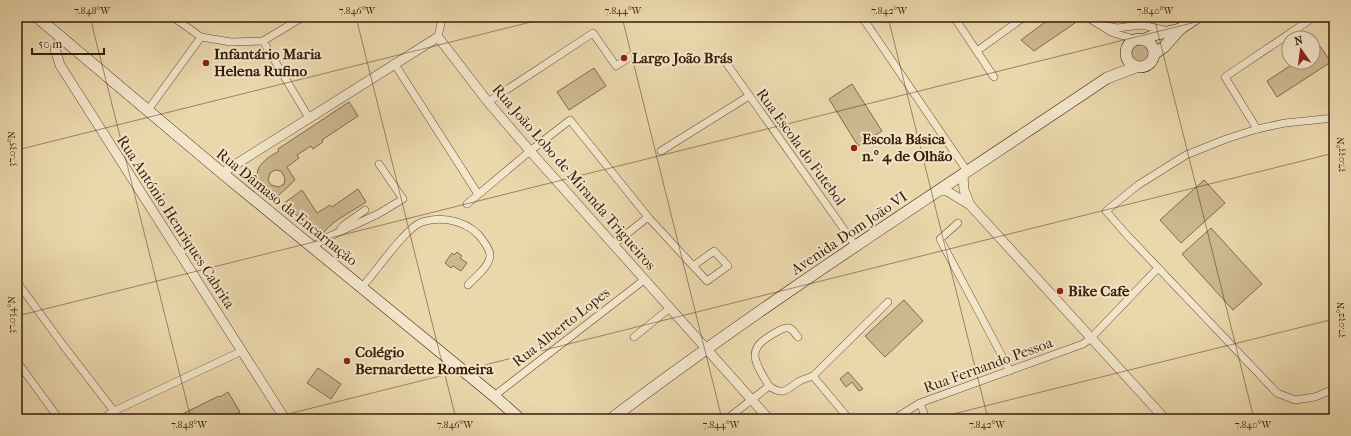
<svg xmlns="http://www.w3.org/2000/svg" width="1351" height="436" font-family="'IM FELL French Canon',serif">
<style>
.green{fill:#ccb790;stroke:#826a4d;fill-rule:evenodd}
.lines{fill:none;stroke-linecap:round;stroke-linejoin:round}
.minor-casing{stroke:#644c32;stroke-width:8}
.tertiary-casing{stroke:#644c32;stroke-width:10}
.secondary-casing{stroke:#371d0a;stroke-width:12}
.minor{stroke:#f2e5c9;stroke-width:7}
.tertiary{stroke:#f2e5c9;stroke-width:9}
.secondary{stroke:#f2e5c9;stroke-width:11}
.ticks{fill:none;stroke:#371d0a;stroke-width:1;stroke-opacity:0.45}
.poi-dot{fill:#8f2418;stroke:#f2e5c9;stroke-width:1.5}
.labels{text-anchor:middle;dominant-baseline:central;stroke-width:4;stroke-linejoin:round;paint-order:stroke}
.poi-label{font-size:15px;font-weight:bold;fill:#371d0a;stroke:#f2e5c9;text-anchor:start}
.street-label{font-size:15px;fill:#371d0a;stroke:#f2e5c9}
.neatline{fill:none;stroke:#371d0a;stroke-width:1.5}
.ticks-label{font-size:10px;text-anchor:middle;fill:#371d0a}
</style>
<rect width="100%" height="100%" fill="#ebd7ac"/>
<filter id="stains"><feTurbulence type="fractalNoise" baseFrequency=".005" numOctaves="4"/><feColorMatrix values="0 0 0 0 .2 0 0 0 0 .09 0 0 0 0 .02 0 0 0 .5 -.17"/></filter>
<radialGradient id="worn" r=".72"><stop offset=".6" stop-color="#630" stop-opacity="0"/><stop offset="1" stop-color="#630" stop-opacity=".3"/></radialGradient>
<g class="green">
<polygon points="1052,17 1066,17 1075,23 1034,51 1021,40"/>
<circle cx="1140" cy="53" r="9"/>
<polygon points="1320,46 1331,62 1277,97 1267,81 1296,62 1313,62 1313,51"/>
<polygon points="594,68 606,86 569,110 557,92"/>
<polygon points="852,84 882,131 858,146 829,99"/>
<path d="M349,102L358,116L322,140L323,142L313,149L311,146L297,155L299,158L287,167L295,180L276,198C271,194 265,190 261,185C249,169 267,158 279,151L278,149ZM275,170L281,171L285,178L284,184L279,187L271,185L268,180L270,173Z"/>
<polygon points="1204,180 1225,203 1181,243 1160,220"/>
<path d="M358,189L366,202C355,210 327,223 322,236L283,204L302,190L317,213L330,205L332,207Z"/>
<polygon points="1211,228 1262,284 1233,310 1182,254"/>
<polygon points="457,252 462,256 460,258 467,263 461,271 453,266 451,268 445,263 452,253 454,255"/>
<polygon points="904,300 923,321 885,357 865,336"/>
<polygon points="318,368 341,384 331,399 307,383"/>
<polygon points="848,372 863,389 859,391 852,382 846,387 840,379"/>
<polygon points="228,392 240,412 232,416 234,419 206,419 203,417 199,416 193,419 187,419 188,418 185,419 172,419 219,396 220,397"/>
</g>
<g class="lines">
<defs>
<g id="minor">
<polyline points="173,17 201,37 231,42 263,41 303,17"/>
<polyline points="438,17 441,23 438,37"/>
<polyline points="862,17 967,171"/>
<polyline points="954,17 994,77"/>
<polyline points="1087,17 1113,33 1138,40"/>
<polyline points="1101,25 1117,28 1142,25 1164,30"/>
<polyline points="263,41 309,118"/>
<polyline points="977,51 1024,17"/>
<polyline points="394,63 478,194"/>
<polyline points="727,64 855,245"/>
<polyline points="488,102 593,33 616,66 633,55"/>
<polyline points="148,110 201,37"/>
<polyline points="1334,118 1285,123 1257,129 1226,139 1186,155 1138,185 1106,211 1126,234 1277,393 1295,400 1315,397 1334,389"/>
<polyline points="1257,129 1225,77 1314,17"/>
<polyline points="661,151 749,96"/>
<polyline points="467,204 530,151 570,120 648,217 707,281 728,266 714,251 693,266"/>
<polyline points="958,223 940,239 1010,371"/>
<polyline points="341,228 344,225 365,210"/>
<polyline points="614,244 648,217"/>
<polyline points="313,247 324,239 378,214 403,199 379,164"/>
<polyline points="17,282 63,345 120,419"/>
<path d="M362,287C376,272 405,228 422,222C444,215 472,222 484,242C487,246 490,250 490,256C489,267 475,277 468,285"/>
<polyline points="634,337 670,308"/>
<polyline points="19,364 59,419"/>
<polyline points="813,376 849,419"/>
<path d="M769,386C764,377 755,365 755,355C755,352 756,349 758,346C761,341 783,326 789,328C793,329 795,334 798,337"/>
<polyline points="494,396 644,280"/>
<polyline points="920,403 926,419"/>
<polyline points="102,419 114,411 242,351"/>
<path d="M727,419L769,386C783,396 786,390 798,382C803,379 808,378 813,376L888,302"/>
<polyline points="894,419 920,403 1083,344 1091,338 1158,268"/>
</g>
<g id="tertiary">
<polyline points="62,38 55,49 60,65 285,419"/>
<polyline points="222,173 438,37 488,102 530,151 769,419"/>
<polyline points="963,175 964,190 970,205"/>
<polyline points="937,191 947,191 970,205 1165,419"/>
</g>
<g id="secondary">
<polyline points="37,17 222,173 494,396 520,419"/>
<circle cx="1140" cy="53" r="14"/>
<polyline points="1143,40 1154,35 1180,29"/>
<polyline points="1154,54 1164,47 1180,29 1198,17"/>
<path d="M611,419C771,298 941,190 1107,78L1136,67"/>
</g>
</defs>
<use href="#minor" class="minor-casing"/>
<use href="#tertiary" class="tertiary-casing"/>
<use href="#secondary" class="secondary-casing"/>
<use href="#minor" class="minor"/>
<use href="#tertiary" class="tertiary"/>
<use href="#secondary" class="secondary"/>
</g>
<path class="ticks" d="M90,17L191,419M356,17L456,419M622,17L722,419M888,17L988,419M1154,17L1254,419M17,150L551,17M17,316L1216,17M268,419L1334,153M933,419L1334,319"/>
<g class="poi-dot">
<circle cx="624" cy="58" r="4"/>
<circle cx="206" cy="63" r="4"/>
<circle cx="854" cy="148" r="4"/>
<circle cx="1060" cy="291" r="4"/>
<circle cx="347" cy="361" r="4"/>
</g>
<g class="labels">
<g class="poi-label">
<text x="214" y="54">Infantário Maria<tspan x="214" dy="17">Helena Rufino</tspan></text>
<text x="632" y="58">Largo João Brás</text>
<text x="862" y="139">Escola Básica<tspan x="862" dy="17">n.º 4 de Olhão</tspan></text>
<text x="1068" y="291">Bike Cafe</text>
<text x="355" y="352">Colégio<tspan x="355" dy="17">Bernardette Romeira</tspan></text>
</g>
<g class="street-label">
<text transform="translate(801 147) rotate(54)">Rua Escola do Futebol</text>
<text transform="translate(574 177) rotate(49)">Rua João Lobo de Miranda Trigueiros</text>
<text transform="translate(287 207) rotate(39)">Rua Dâmaso da Encarnação</text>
<text transform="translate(176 222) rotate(57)">Rua António Henriques Cabrita</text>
<text transform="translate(849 233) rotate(-34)">Avenida Dom João VI</text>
<text transform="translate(561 327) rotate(-38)">Rua Alberto Lopes</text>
<text transform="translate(988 365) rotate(-20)">Rua Fernando Pessoa</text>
</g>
</g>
<rect width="1351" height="436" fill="none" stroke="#ebd7ac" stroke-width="44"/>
<g transform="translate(1301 50) rotate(346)"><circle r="19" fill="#f2e5c9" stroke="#a7957d"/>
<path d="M0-3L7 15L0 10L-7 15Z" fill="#8f2418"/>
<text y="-6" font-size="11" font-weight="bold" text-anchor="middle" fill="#371d0a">N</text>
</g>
<path d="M32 48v6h72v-6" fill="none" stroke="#371d0a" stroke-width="2"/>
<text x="38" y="48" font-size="12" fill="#371d0a" stroke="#f2e5c9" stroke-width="3" paint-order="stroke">50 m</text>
<rect x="22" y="22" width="1307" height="392" class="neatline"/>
<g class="ticks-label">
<text x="92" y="14">7.848°W</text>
<text x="357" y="14">7.846°W</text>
<text x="623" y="14">7.844°W</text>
<text x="889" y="14">7.842°W</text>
<text x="1155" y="14">7.840°W</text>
<text transform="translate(11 149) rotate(-90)" y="4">37.035°N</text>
<text transform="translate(1340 155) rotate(-90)" y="4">37.033°N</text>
<text transform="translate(11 315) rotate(-90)" y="4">37.034°N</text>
<text transform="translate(1340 320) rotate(-90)" y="4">37.032°N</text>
<text x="189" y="428">7.848°W</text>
<text x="455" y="428">7.846°W</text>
<text x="721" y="428">7.844°W</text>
<text x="987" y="428">7.842°W</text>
<text x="1253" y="428">7.840°W</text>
</g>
<rect width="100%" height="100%" filter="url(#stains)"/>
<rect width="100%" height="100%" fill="url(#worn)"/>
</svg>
